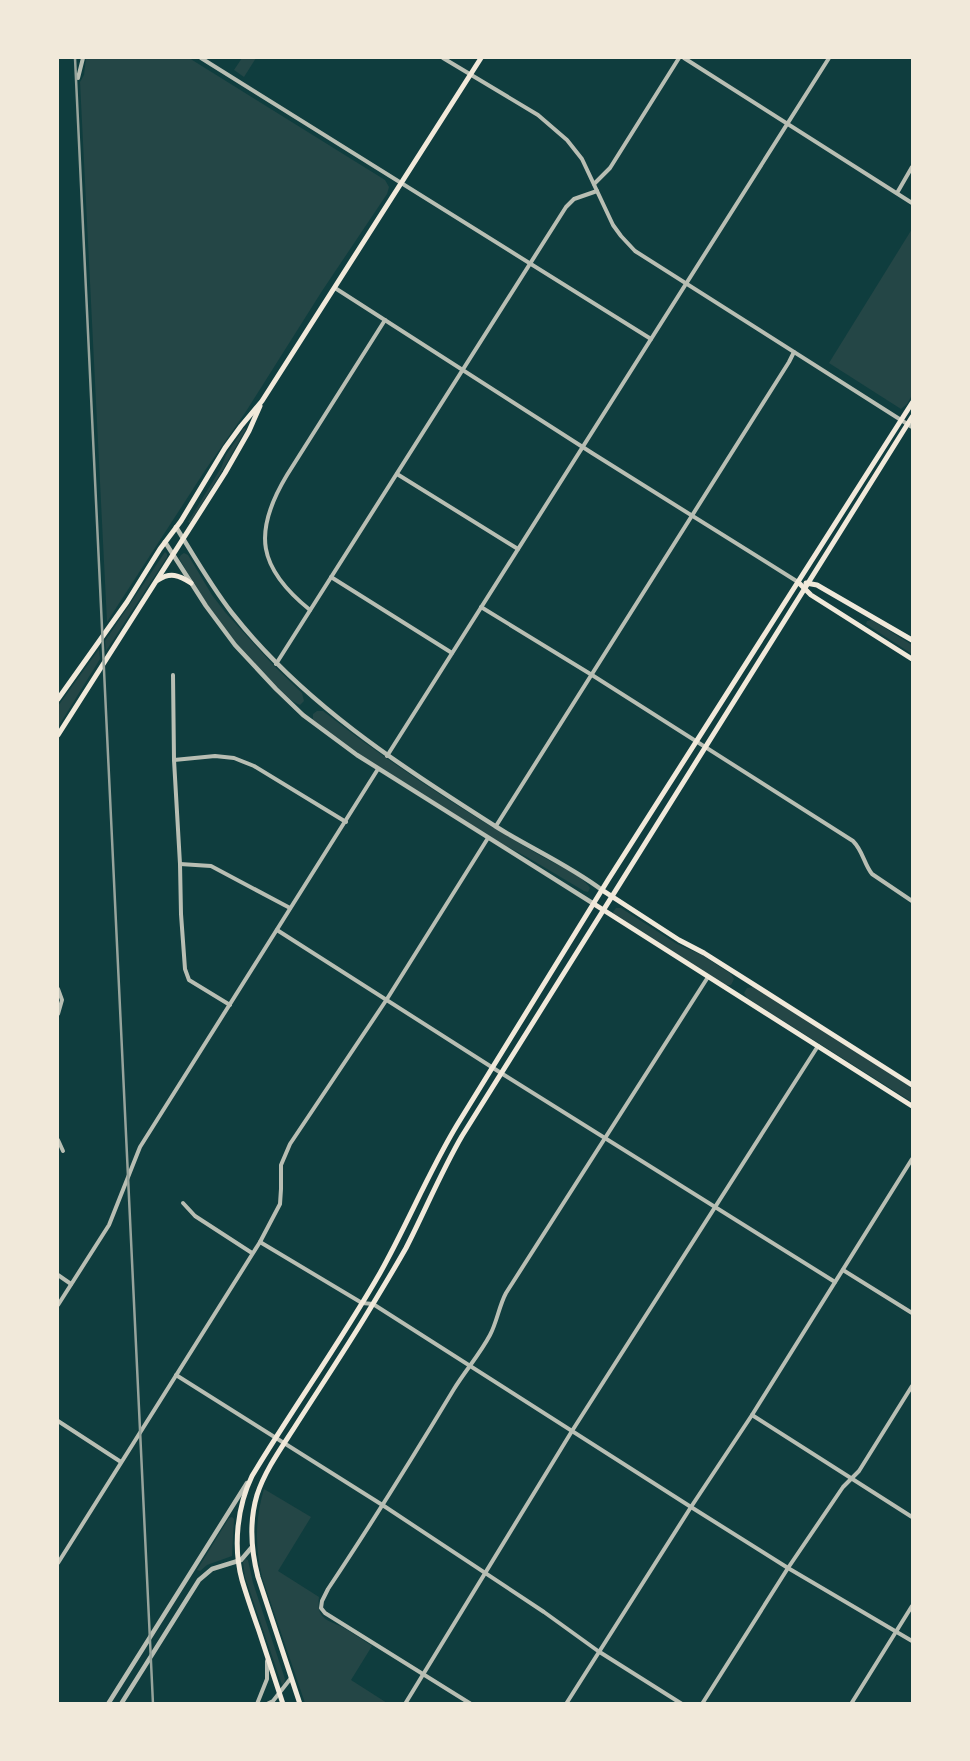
<svg xmlns="http://www.w3.org/2000/svg" width="970" height="1761" font-family="Overpass,sans-serif">
<style>
.green{fill:#244646}
.lines{fill:none;stroke-linecap:round;stroke-linejoin:round}
.minor{stroke:#b8beb3;stroke-width:4}
.tertiary{stroke:#b8beb3;stroke-width:4.5}
.secondary{stroke:#f1e9da;stroke-width:5}
.rail{stroke:#97a49c;stroke-width:2.5}
</style>
<rect width="100%" height="100%" fill="#0f3d3e"/>
<g class="green">
<polygon points="86,58 189,58 385,180 389,187 387,194 322,291 245,413 206,469 107,622 80,82 84,75"/>
<polygon points="242,58 256,58 244,77 234,70"/>
<polygon points="912,229 912,395 907,404 901,409 829,363"/>
<polygon points="244,428 246,429 222,471 190,523 188,522 221,468 226,455"/>
<polygon points="165,552 167,554 167,557 106,651 105,641"/>
<path d="M184,553L188,555L212,595L225,612L274,666L302,693L304,701L300,705C290,701 282,692 274,684C235,647 205,604 179,558L181,555Z"/>
<polygon points="872,620 912,645 912,654 866,624 867,621"/>
<polygon points="99,649 100,659 58,727 58,706"/>
<path d="M317,711H323C389,763 463,811 536,853C550,862 583,875 590,888L588,892L584,891L527,857L502,844L361,755L313,720V714Z"/>
<polygon points="616,908 621,908 677,944 702,955 731,974 734,979 731,985 725,985 616,917 613,912"/>
<polygon points="754,987 912,1087 912,1102 747,998 744,993 747,988"/>
<path d="M264,1489L311,1517L278,1571L319,1597C316,1621 329,1620 344,1628C354,1634 363,1640 372,1646L351,1680L387,1703H305L262,1577C255,1546 255,1519 264,1489Z"/>
<polygon points="232,1517 234,1519 232,1556 207,1565 200,1571 197,1570 229,1518"/>
<polygon points="245,1559 248,1560 253,1583 285,1679 284,1683 282,1685 245,1577 243,1562"/>
</g>
<g class="lines">
<g class="minor">
<polyline points="201,58 651,339"/>
<polyline points="443,58 538,115 567,140 582,159 613,225 621,236 635,251 912,427"/>
<polyline points="684,58 912,203"/>
<polyline points="78,78 83,58"/>
<polyline points="594,184 610,168 679,58"/>
<polyline points="897,193 912,167"/>
<polyline points="335,288 592,453 798,582"/>
<polyline points="397,474 518,549"/>
<polyline points="331,577 452,653"/>
<path d="M481,607L592,675L853,841C863,851 864,864 872,874L912,901"/>
<path d="M310,610C258,568 252,533 287,475L385,320"/>
<polyline points="276,664 566,207 574,199 597,191"/>
<polyline points="173,675 174,760 180,864 181,914 185,969 189,980 230,1005"/>
<polyline points="387,756 829,58"/>
<polyline points="174,760 215,756 234,758 254,766 346,822"/>
<polyline points="496,826 789,362 794,352"/>
<polyline points="180,864 211,866 290,908"/>
<polyline points="277,930 501,1073 835,1282"/>
<polyline points="58,989 62,1000 58,1014"/>
<polyline points="58,1140 63,1151"/>
<polyline points="183,1203 195,1216 252,1253"/>
<polyline points="260,1242 362,1303 373,1304 691,1507 788,1568 912,1641"/>
<polyline points="843,1270 912,1313"/>
<polyline points="58,1275 71,1284"/>
<polyline points="58,1305 109,1225 140,1147 378,769"/>
<polyline points="176,1375 384,1506 544,1612 598,1651 682,1704"/>
<polyline points="752,1415 912,1517"/>
<polyline points="58,1421 121,1462"/>
<polyline points="58,1563 260,1242 280,1204 281,1189 281,1165 290,1144 387,999 488,838"/>
<polyline points="257,1704 267,1679 267,1661"/>
<polyline points="267,1704 273,1701 291,1678"/>
<polyline points="405,1704 572,1431 818,1046"/>
<path d="M471,1704L325,1613L321,1608L322,1601L328,1589C372,1523 413,1457 454,1389C465,1371 480,1354 490,1335C497,1322 499,1306 506,1293L708,977"/>
<polyline points="566,1704 691,1507 752,1415 912,1159"/>
<polyline points="702,1704 788,1568 843,1487 859,1471 912,1386"/>
<polyline points="851,1704 912,1606"/>
</g>
<g class="tertiary">
<path d="M176,527C194,556 211,586 232,613C304,704 398,764 495,826C530,848 569,865 602,890"/>
<polyline points="165,542 206,606 235,645 276,689 303,715 357,755 594,904"/>
<polyline points="108,1704 247,1483"/>
<polyline points="121,1704 199,1580 212,1569 241,1560 252,1547"/>
</g>
<g class="secondary">
<path d="M158,580C170,572 179,575 191,583"/>
<polyline points="798,582 811,595 912,659"/>
<polyline points="806,583 817,585 912,640"/>
<polyline points="58,699 127,602 160,549 181,521 225,448 241,426 262,401 481,58"/>
<polyline points="58,735 225,473 249,431 260,406"/>
<polyline points="602,890 679,940 704,953 912,1085"/>
<polyline points="594,904 912,1106"/>
<path d="M283,1704C275,1679 267,1655 259,1631C253,1614 247,1597 242,1580C233,1547 237,1507 252,1476C293,1408 340,1343 380,1273C407,1225 428,1173 457,1125L608,880L912,403"/>
<path d="M300,1704L258,1577C251,1550 249,1522 257,1495C265,1470 282,1447 296,1425C319,1389 343,1353 365,1317C379,1294 393,1271 406,1248C425,1211 441,1172 462,1136L912,417"/>
</g>
<polyline class="rail" points="75,58 153,1704"/>
</g>
<rect width="970" height="1761" fill="none" stroke="#f1e9da" stroke-width="118"/>
</svg>
